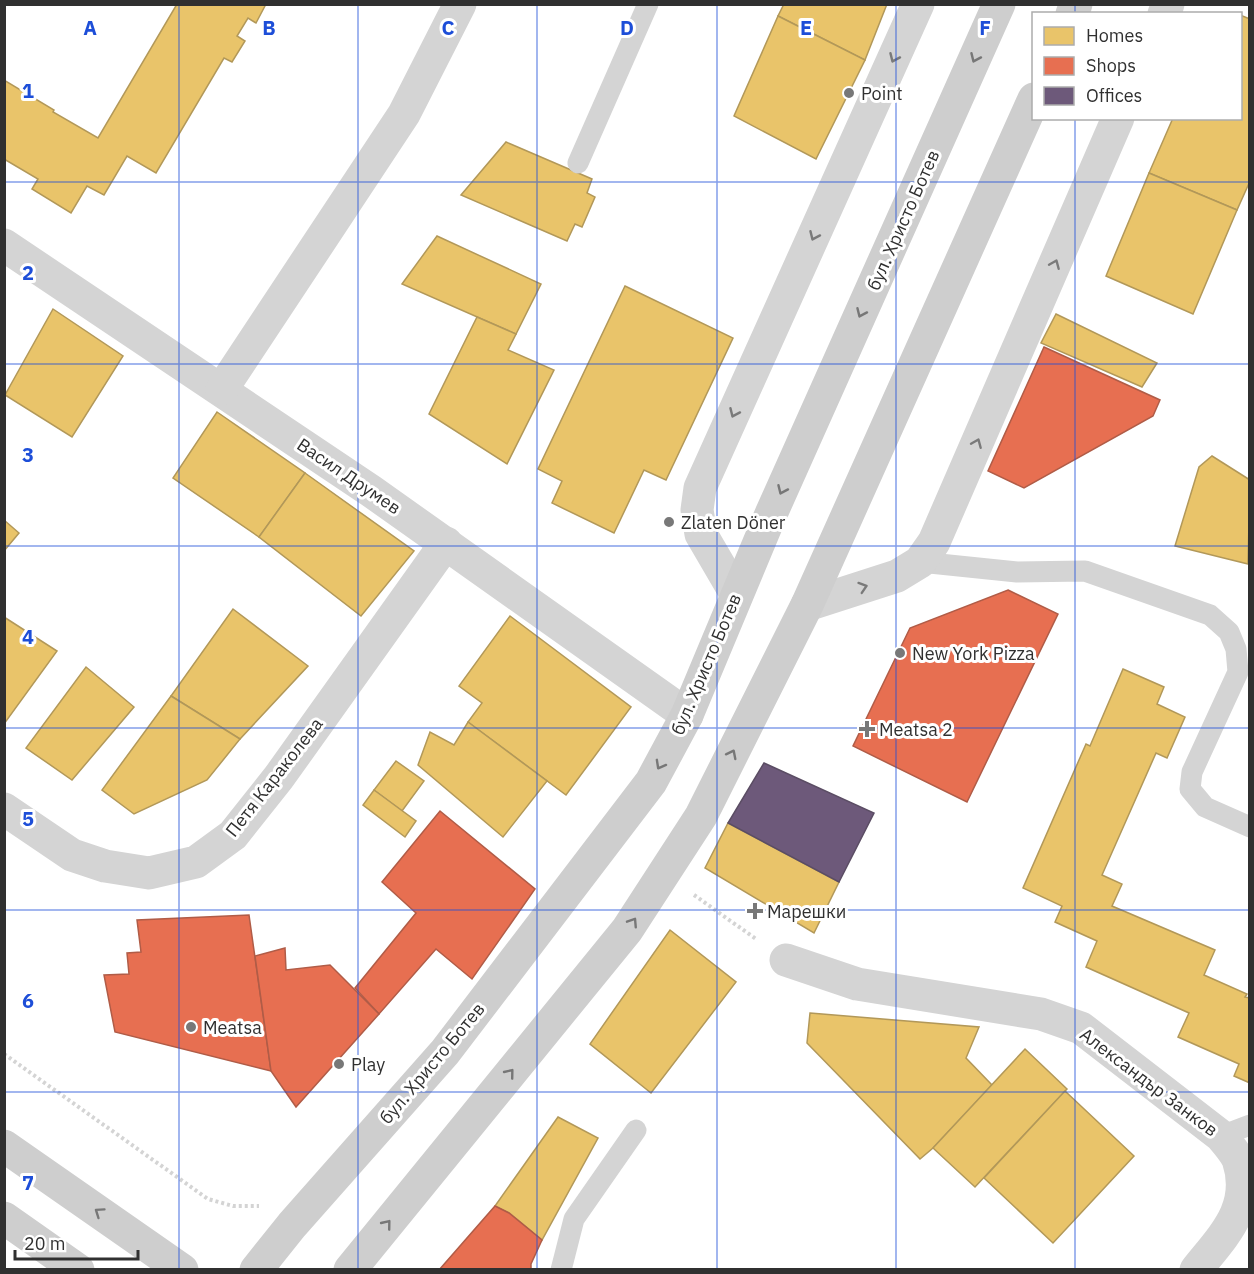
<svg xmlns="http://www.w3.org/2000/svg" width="1254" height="1274" font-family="'IBM Plex Sans',sans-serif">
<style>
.homes{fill:#e9c46a;stroke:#b29859;stroke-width:1.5}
.shops{fill:#e76f51;stroke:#b05c47;stroke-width:1.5}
.offices{fill:#6d597a;stroke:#5b4d64;stroke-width:1.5}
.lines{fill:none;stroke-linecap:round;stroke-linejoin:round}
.path{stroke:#d4d4d4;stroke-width:4;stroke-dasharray:3 3;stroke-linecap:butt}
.lane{stroke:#d4d4d4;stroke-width:21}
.street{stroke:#d4d4d4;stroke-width:33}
.secondary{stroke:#cecece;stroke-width:33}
.oneway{stroke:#7a7a7a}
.oneway2{stroke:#777}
.grid{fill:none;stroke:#1d4ed8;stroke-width:1.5;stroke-opacity:0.55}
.poi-dot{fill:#787878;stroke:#fff;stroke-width:2}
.labels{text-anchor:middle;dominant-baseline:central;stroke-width:6;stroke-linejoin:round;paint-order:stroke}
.poi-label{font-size:18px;fill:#303030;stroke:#fff;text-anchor:start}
.street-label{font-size:18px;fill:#303030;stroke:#fff}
.grid-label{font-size:20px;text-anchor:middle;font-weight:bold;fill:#1d4ed8;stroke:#fff;stroke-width:6;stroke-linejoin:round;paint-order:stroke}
</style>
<rect width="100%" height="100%" fill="#fff"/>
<g class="homes">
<polygon points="177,4 266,4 256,23 248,18 237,36 245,41 232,62 224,58 156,173 127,156 104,195 87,186 71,213 32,189 38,179 4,159 4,80 54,110 53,112 98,138"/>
<polygon points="784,4 887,4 865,60 778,16"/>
<polygon points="1240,15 1250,19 1250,181 1237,210 1149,173 1173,118 1240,118"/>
<polygon points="778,16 865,60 816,159 734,116"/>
<polygon points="506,142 592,179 587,193 595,197 582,227 575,224 567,241 461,195"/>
<polygon points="1149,173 1237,210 1193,314 1106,276"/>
<polygon points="437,236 541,284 516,334 402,284"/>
<polygon points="625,286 733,338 666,480 644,470 614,533 552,503 562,481 538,469"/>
<polygon points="53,309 123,356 72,437 5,395"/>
<polygon points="1056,314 1157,363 1142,387 1041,343"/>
<polygon points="477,317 516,334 508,350 554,370 507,464 429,414"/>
<polygon points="217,412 305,473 259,537 173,478"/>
<polygon points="1212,456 1250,480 1248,564 1175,546 1199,467"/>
<polygon points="305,473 414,551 361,616 259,537"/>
<polygon points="4,520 19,533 4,551"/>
<polygon points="233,609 308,666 240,739 171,696"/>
<polygon points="510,616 631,707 566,795 468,722 482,703 459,686"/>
<polygon points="4,617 57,651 4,724"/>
<polygon points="86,667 134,707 72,780 26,748"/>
<polygon points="1123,669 1164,687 1157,704 1185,717 1167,758 1156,753 1102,875 1122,884 1112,906 1215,950 1204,975 1247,994 1245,997 1250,998 1250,1083 1234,1076 1239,1064 1178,1037 1189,1013 1086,967 1097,941 1055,922 1062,906 1023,888 1086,744 1090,746"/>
<polygon points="171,696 240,739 207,780 134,814 102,790"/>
<polygon points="468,722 547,781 503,837 418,765 430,732 454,745"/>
<polygon points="396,761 424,781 402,811 374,790"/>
<polygon points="374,790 416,821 405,837 363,805"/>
<polygon points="728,823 839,882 814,933 705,868"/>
<polygon points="670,930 736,982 651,1093 590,1044"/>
<polygon points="810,1013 979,1027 966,1058 992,1085 933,1148 920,1159 807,1043"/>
<polygon points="1025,1049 1067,1089 975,1187 933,1148"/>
<polygon points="1065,1091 1134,1156 1053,1243 984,1178"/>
<polygon points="558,1117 598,1138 542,1240 509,1213 495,1206"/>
</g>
<g class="shops">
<polygon points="1044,347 1160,400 1153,416 1024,488 988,471"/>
<polygon points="1008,590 1058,614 967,802 853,746 910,628"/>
<polygon points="440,811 535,889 472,979 436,949 379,1014 355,988 416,913 382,882"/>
<polygon points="249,915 271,1071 115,1032 104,975 129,974 127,953 141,952 137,920"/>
<polygon points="285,948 286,970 330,965 379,1014 296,1107 271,1071 255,956"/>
<polygon points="495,1206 509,1213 542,1240 531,1264 531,1270 439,1270"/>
</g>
<polygon class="offices" points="764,763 874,813 839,882 728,823"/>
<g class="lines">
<g class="path">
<polyline points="694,895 756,939"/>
<polyline points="4,1054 208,1199 233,1206 259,1206"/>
</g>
<g class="lane">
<polyline points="578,163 648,4"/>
<polyline points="920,562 1017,572 1085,571 1210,615 1229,632 1236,649 1238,672 1192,772 1190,789 1205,807 1250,827"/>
<polyline points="1221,1136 1250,1125"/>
<polyline points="561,1270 574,1219 636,1130"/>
</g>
<g class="street">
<polyline points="1164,14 1168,4"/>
<polyline points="4,245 371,491 687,715"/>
<polyline points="222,389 404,114 460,4"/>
<polyline points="736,594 701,534 697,510 700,488 918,4"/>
<polyline points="807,605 897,576 920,562 934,542 1118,118"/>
<polyline points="4,809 72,855 105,866 149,873 196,862 233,835 279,777 446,543"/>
<path d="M786,960L857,984L1041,1014L1081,1028L1221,1136C1227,1143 1234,1151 1238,1159C1254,1207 1224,1235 1196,1270"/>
</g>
<g class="secondary">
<polyline points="1072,14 1076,4"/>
<polyline points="4,1146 182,1270"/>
<polyline points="4,1218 78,1270"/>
<polyline points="256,1270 292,1225 445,1052 651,782 687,715 771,514 999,4"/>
<polyline points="350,1270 627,930 701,816 807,605 1034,99"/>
</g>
</g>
<defs><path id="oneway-chevron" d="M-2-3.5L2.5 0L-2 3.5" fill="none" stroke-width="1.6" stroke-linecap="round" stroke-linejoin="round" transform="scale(1.5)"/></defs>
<g class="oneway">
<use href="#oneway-chevron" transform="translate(894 58) rotate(114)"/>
<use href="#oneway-chevron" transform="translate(814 236) rotate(114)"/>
<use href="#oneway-chevron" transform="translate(1055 264) rotate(-67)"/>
<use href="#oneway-chevron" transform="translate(734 413) rotate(114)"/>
<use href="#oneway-chevron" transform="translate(977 443) rotate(-67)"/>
<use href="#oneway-chevron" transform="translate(863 587) rotate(-18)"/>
</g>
<g class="oneway2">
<use href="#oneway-chevron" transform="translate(975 58) rotate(114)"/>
<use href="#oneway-chevron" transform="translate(861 313) rotate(114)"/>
<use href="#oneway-chevron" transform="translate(782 490) rotate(114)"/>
<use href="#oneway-chevron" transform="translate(732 754) rotate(-63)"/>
<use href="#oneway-chevron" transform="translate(660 765) rotate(119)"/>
<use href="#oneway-chevron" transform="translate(633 922) rotate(-57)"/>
<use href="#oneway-chevron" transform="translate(510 1073) rotate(-51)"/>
<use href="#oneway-chevron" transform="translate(99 1212) rotate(-145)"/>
<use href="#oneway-chevron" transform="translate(387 1224) rotate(-51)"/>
</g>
<path class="grid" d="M179,4V1270M358,4V1270M537,4V1270M717,4V1270M896,4V1270M1075,4V14M1075,118V1270M4,182H1250M4,364H1250M4,546H1250M4,728H1250M4,910H1250M4,1092H1250"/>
<g class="poi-dot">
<circle cx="849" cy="93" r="6"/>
<circle cx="669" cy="522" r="6"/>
<circle cx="900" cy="653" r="6"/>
<path d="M864 720h6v6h6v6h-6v6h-6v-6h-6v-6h6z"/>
<path d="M752 902h6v6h6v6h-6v6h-6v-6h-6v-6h6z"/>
<circle cx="191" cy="1027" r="6"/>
<circle cx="339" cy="1064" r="6"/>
</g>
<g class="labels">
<g class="poi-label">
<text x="861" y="93">Point</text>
<text x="681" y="522">Zlaten Döner</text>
<text x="912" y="653">New York Pizza</text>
<text x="879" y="729">Meatsa 2</text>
<text x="767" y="911">Марешки</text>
<text x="203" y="1027">Meatsa</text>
<text x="351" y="1064">Play</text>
</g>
<g class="street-label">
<text transform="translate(903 220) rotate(-66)">бул. Христо Ботев</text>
<text transform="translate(349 476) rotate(34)">Васил Друмев</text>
<text transform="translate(706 664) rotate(-67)">бул. Христо Ботев</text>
<text transform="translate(274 777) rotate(-52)">Петя Караколева</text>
<text transform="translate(432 1063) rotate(-50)">бул. Христо Ботев</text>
<text transform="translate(1149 1082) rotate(37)">Александър Занков</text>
</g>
</g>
<g class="grid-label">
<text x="90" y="35">A</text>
<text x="269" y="35">B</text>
<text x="448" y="35">C</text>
<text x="627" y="35">D</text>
<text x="806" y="35">E</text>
<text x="985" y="35">F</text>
<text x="28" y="98">1</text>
<text x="28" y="280">2</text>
<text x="28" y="462">3</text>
<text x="28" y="644">4</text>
<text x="28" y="826">5</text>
<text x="28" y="1008">6</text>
<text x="28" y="1190">7</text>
</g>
<rect width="1254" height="1274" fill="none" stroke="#303030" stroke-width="12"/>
<rect x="1032" y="12" width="210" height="108" fill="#ffffff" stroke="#acacac" stroke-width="1.5"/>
<rect x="1044" y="27" width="30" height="18" fill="#e9c46a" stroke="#acacac" stroke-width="1.5"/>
<text x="1086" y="42" font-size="18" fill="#303030">Homes</text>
<rect x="1044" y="57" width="30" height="18" fill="#e76f51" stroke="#acacac" stroke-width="1.5"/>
<text x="1086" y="72" font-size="18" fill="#303030">Shops</text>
<rect x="1044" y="87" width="30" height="18" fill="#6d597a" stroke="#acacac" stroke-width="1.5"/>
<text x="1086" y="102" font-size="18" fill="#303030">Offices</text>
<path d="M15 1250v9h123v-9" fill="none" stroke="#303030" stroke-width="3"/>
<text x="24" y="1250" font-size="18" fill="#303030" stroke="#ffffff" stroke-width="4.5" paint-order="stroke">20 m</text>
</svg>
